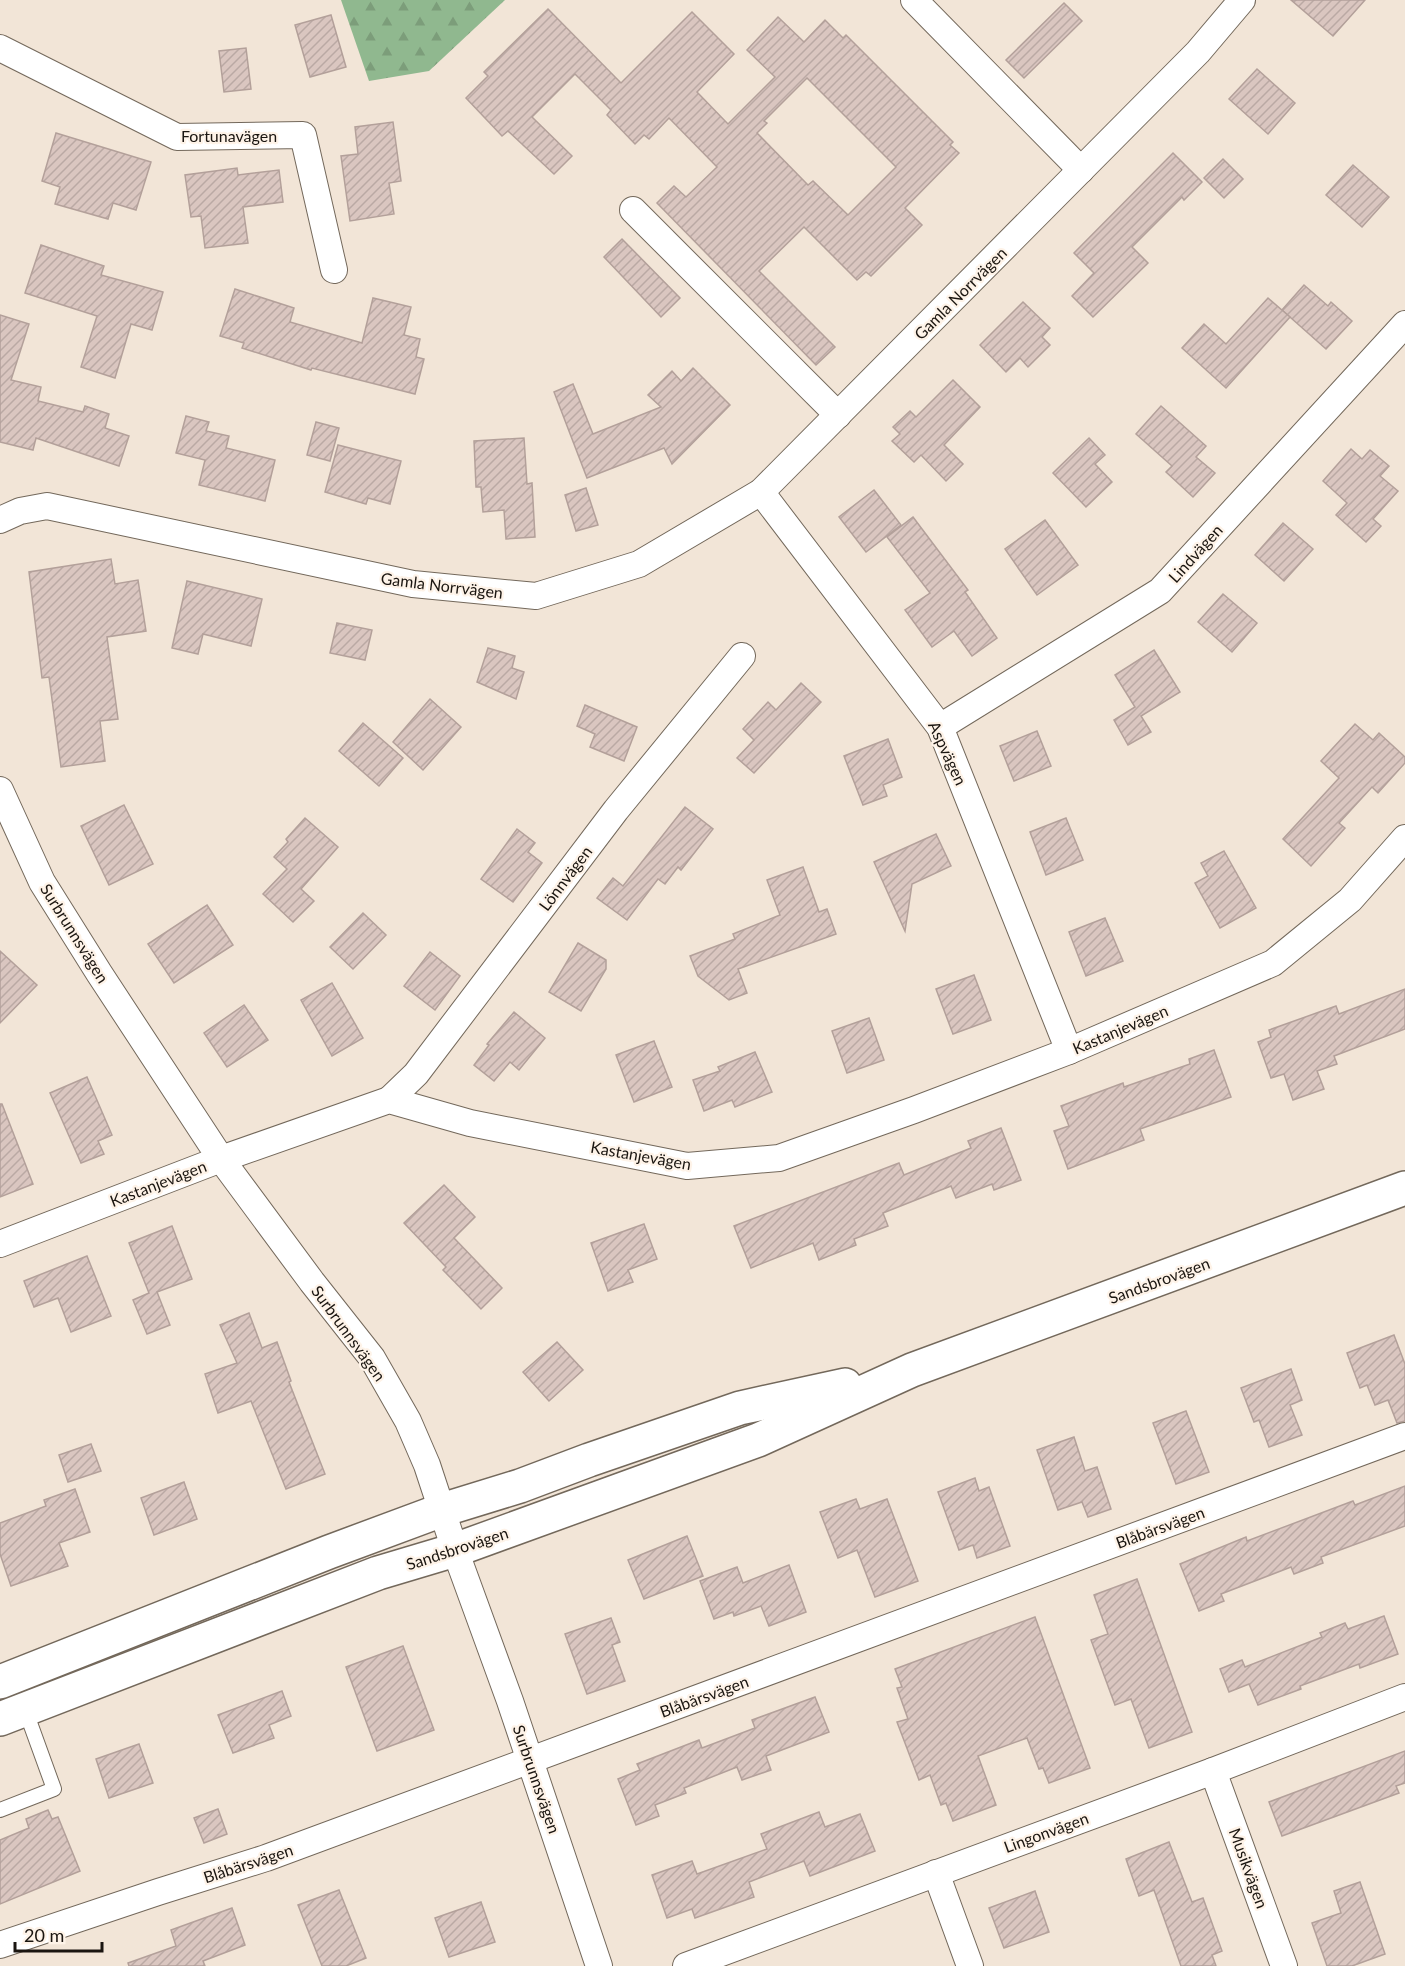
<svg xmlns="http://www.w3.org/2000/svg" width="1405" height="1966" font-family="Lato,sans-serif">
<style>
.forest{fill:url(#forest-firs)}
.building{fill:url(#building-hatch);stroke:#b3a09a;stroke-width:1.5;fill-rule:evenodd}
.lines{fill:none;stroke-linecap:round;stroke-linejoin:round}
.lane-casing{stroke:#73685b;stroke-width:16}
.street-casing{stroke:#73685b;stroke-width:28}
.secondary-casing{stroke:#73685b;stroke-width:36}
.lane{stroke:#fff;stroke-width:14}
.street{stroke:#fff;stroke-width:26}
.secondary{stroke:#fff;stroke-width:33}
.labels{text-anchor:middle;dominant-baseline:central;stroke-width:4.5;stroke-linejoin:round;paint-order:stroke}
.street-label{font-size:16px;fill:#1a1510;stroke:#fef3e8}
</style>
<defs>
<pattern id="forest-firs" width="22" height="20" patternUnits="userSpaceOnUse" patternTransform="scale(1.5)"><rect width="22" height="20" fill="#90b88f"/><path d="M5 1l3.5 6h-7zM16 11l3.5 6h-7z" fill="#7c9d7a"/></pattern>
<pattern id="building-hatch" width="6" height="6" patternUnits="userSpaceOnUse" patternTransform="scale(1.5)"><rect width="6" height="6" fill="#dac6c0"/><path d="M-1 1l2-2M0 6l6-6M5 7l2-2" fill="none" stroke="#baa9a4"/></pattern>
</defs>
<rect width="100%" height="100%" fill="#f2e5d7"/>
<polygon class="forest" points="341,0 505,0 429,71 369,81"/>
<g class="building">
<polygon points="1291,0 1365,0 1333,36"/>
<polygon points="1064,3 1082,21 1024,78 1006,60"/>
<path d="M548,9L621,83L692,12L734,54L697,92L728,124L775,77L747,50L778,17L804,42L825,20L843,38L846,35L953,142L950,145L959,153L905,208L922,225L871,276L866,272L857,280L804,227L759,271L835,347L816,365L657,203L674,186L686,197L717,167L669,118L649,139L644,135L635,144L607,115L611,110L575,74L532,117L572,156L554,174L508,131L502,136L466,98L488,76L484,72ZM807,78L896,167L848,215L813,181L808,185L757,133L767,123L764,121Z"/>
<polygon points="331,15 346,67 310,77 295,25"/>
<polygon points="246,48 251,89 224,92 219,51"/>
<polygon points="1257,69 1295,103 1268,134 1229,99"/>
<polygon points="393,122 401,181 389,183 394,214 350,221 341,156 358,154 355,127"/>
<polygon points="56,133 151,162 136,210 113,203 108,219 55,204 60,187 42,181"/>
<polygon points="1173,153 1202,182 1184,200 1182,197 1132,247 1148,263 1093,317 1072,296 1094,273 1074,253"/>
<polygon points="1223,159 1243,179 1224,198 1204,178"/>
<polygon points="1353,165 1389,197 1362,227 1326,195"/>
<polygon points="237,168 238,175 279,170 283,202 243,207 248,243 205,248 201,216 191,217 185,175"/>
<polygon points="622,239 680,298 661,317 604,257"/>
<polygon points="41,245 104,266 101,275 163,292 152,330 131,324 115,378 81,367 97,316 25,293"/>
<polygon points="1304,285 1328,306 1331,302 1352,321 1326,349 1282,310"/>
<polygon points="235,289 294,308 290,322 362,343 373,298 411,307 404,335 420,339 416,357 424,359 415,394 312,368 311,370 242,348 244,343 220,336"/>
<polygon points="1268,298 1290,317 1226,388 1182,348 1204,324 1226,344"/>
<polygon points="1023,302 1050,328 1042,337 1050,345 1028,367 1020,358 1006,372 980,345"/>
<polygon points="0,315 29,324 11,380 41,387 38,401 83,412 85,406 109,414 105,428 129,436 119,466 36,438 33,450 0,442"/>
<polygon points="693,368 730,405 672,464 664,448 587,478 554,392 573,384 593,434 661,407 648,395 672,371 681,381"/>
<polygon points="953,380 980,407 944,445 963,464 946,481 921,455 914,462 892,441 900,434 893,427 910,411 916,417"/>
<polygon points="1161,406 1206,446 1196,457 1215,473 1193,497 1166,472 1172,466 1136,434"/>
<polygon points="186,416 209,422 206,431 229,436 226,448 275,460 265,501 199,485 205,460 176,453"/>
<polygon points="316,422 339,428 330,461 307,455"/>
<polygon points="524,438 527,484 532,483 535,537 506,539 504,510 483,512 481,487 476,487 474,441"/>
<polygon points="1089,438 1105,455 1095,464 1112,482 1086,507 1053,473"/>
<polygon points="338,445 401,461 390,504 368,498 366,504 325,492"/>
<polygon points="1351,449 1362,459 1370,450 1389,466 1380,476 1398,491 1373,519 1381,526 1366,542 1336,515 1347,503 1323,481"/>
<polygon points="586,488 598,525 576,531 565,495"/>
<polygon points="874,490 901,525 866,552 839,517"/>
<polygon points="913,517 968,590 965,592 997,638 972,656 954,631 932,647 905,610 930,593 887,537"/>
<polygon points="1045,520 1078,565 1037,595 1005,549"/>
<polygon points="1283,523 1313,549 1284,581 1255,555"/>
<polygon points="111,559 115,584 138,580 146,631 107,637 118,719 100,721 105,761 61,767 49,677 42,678 29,572"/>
<polygon points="187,581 262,599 251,646 203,634 198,654 172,648"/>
<polygon points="1223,594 1257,623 1232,652 1198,622"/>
<polygon points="337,623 372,630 365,660 330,653"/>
<polygon points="488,648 515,656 512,668 524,672 516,699 477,682"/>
<polygon points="1154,650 1180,692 1141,716 1151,732 1128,745 1114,720 1135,707 1115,675"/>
<polygon points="801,683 821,702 754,773 737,758 754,740 743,729 768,702 776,710"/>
<polygon points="430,699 461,727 423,770 393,742"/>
<polygon points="585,705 637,727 624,761 590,747 595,734 577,726"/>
<polygon points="363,723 403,758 379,786 339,751"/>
<polygon points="1355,724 1373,740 1379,733 1405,757 1405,763 1378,793 1372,787 1339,823 1345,828 1311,866 1283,839 1339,778 1321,761"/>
<polygon points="1037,731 1051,766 1014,781 1000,746"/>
<polygon points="888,739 902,777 883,785 887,796 863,805 844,756"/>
<polygon points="124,805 153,864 109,885 81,826"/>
<polygon points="685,807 713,829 681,870 678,867 665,884 658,879 627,920 597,898 613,878 623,886"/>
<polygon points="305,818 338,847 301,889 314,901 293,922 263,894 287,869 274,857 288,842 286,839"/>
<polygon points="1066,818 1083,860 1046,875 1030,832"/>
<polygon points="517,829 535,843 528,852 542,863 513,902 481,879"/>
<polygon points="936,834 951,866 912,884 905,931 874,862"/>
<polygon points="1224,851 1256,908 1220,928 1195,883 1208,876 1201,863"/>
<polygon points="803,867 819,912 827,909 836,934 738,969 747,993 729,1000 698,976 690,956 735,939 733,934 780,915 767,880"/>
<polygon points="207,905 233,945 174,983 148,944"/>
<polygon points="363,913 386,935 353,969 330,947"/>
<polygon points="1105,918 1123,961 1086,976 1069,932"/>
<polygon points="578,943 606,960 606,969 581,1011 549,992"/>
<polygon points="0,951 37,985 0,1023"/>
<polygon points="430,952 460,976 435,1010 404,986"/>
<polygon points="974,975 991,1020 953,1034 936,989"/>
<polygon points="332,983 363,1038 332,1056 301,1000"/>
<polygon points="1405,989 1405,1029 1334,1056 1337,1064 1317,1071 1324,1089 1293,1100 1284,1074 1271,1078 1258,1042 1271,1037 1269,1030 1336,1006 1339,1014"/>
<polygon points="244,1005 268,1040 227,1067 204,1033"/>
<polygon points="514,1012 545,1038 519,1070 510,1062 494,1081 474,1065 489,1045 487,1044"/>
<polygon points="869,1018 884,1060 847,1073 832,1031"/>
<polygon points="654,1041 672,1087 634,1102 616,1055"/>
<polygon points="1214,1050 1231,1097 1140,1129 1144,1140 1068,1169 1054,1131 1069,1126 1061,1106 1123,1083 1124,1087 1190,1064 1189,1059"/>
<polygon points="755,1052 772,1092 735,1107 732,1100 704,1111 693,1080 720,1071 718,1067"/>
<polygon points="87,1077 112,1135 98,1141 104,1154 81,1163 50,1093"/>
<polygon points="0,1104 2,1104 33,1184 0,1197"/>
<polygon points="1001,1128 1021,1180 994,1190 992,1184 956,1198 951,1186 883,1213 888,1226 854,1239 856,1245 819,1260 813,1243 751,1268 734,1226 899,1163 904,1175 971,1148 968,1141"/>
<polygon points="444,1185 475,1217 454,1238 502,1288 481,1309 443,1270 446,1267 404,1223"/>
<polygon points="644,1224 657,1259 628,1270 633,1282 608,1291 591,1243"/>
<polygon points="172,1226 192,1279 157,1292 170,1325 147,1334 133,1300 149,1293 129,1243"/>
<polygon points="87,1256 111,1316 71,1332 58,1298 34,1307 24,1281"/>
<polygon points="249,1313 262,1348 277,1342 291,1381 289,1382 325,1474 286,1489 251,1401 218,1413 205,1374 237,1363 220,1325"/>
<polygon points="1394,1335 1405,1364 1405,1421 1397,1423 1388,1400 1375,1405 1367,1385 1360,1388 1347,1353"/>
<polygon points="557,1342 583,1370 549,1401 523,1372"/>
<polygon points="1291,1369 1302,1400 1290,1405 1302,1435 1269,1447 1259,1420 1254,1422 1241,1388"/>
<polygon points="1186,1411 1209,1472 1176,1484 1153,1423"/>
<polygon points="1074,1437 1085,1471 1097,1467 1111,1509 1088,1517 1082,1502 1058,1510 1037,1450"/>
<polygon points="91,1444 101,1471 68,1482 59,1455"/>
<polygon points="975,1478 979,1491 989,1487 1010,1546 977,1558 973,1545 959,1550 938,1492"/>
<polygon points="184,1482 197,1519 154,1535 141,1498"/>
<polygon points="1405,1486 1405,1526 1321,1557 1323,1563 1294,1574 1291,1567 1221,1594 1224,1601 1199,1611 1180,1564 1246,1537 1247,1541 1353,1501 1355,1505"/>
<polygon points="75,1489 90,1532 59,1543 68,1566 11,1586 0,1554 0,1523 46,1506 44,1500"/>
<polygon points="856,1499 860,1509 887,1499 918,1581 875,1597 857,1550 838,1558 820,1512"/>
<polygon points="687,1536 703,1576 644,1599 628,1560"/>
<polygon points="789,1565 806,1612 769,1626 761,1606 734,1616 733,1612 714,1619 700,1581 737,1567 743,1583"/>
<polygon points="1137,1579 1192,1732 1149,1748 1131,1699 1115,1705 1091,1640 1108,1634 1094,1595"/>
<polygon points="1384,1616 1398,1654 1360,1668 1359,1664 1300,1686 1301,1689 1258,1705 1249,1684 1229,1692 1220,1669 1242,1660 1245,1667 1322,1637 1320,1633 1345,1623 1348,1629"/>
<polygon points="1035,1617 1090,1768 1049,1783 1043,1768 1039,1769 1027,1738 978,1756 996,1805 953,1821 946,1803 941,1805 930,1775 919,1780 897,1722 908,1719 897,1688 902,1687 895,1669"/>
<polygon points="611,1618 620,1642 612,1645 625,1681 587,1694 565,1634"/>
<polygon points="403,1646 434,1730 377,1751 346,1667"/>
<polygon points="282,1691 291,1716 269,1725 274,1738 233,1753 218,1715"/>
<polygon points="815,1697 829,1732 766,1756 771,1770 742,1780 737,1767 684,1788 686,1793 655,1805 659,1816 636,1825 618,1779 640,1770 637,1764 699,1740 702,1748 755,1728 752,1720"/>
<polygon points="139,1744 153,1783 109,1798 96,1759"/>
<polygon points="1405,1751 1405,1783 1396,1786 1399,1793 1282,1836 1269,1802"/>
<polygon points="218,1809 227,1834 204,1843 194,1818"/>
<polygon points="48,1810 52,1819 58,1817 80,1871 0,1904 0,1840 29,1828 26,1819"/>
<polygon points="819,1812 825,1827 860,1814 875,1851 810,1876 804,1861 749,1882 754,1897 695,1918 692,1909 667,1918 652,1875 692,1861 697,1874 767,1849 761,1834"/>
<polygon points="1169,1842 1192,1902 1203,1898 1222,1951 1212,1955 1216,1966 1181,1966 1154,1890 1139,1896 1126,1859"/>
<polygon points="1360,1882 1385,1954 1352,1966 1327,1966 1312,1923 1341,1913 1334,1891"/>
<polygon points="339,1890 366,1958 346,1966 322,1966 298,1905"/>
<polygon points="1035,1891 1049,1932 1004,1948 989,1908"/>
<polygon points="481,1902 495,1942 449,1957 435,1918"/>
<polygon points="232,1908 245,1945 203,1961 205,1966 129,1966 128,1963 176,1946 171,1930"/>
</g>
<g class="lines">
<defs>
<polyline id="lane" points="0,1810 54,1789 25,1709"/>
<g id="street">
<polyline points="914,0 1081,170"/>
<polyline points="0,48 177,137 303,135 334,270"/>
<polyline points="633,210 838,415"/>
<polyline points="761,492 940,727 1069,1051"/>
<polyline points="0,520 20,511 47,506 413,584 536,596 639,564 761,492 1198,52 1242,0"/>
<polyline points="940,727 1160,591 1405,324"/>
<polyline points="0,790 42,882 99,973 221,1159 312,1282 372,1358 408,1421 427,1465 455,1550 510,1701 599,1966"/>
<polyline points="389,1100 416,1074 616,810 742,656"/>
<polyline points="0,1244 221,1159 389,1100 470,1123 687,1166 779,1158 914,1110 1069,1051 1273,963 1350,900 1405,838"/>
<polyline points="1213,1771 1284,1966"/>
<polyline points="936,1873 970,1966"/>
<polyline points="0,1945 158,1892 266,1858 1405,1436"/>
<polyline points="686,1966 1213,1771 1405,1697"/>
</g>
<g id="secondary">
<polyline points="0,1682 329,1552 442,1510 520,1486 589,1460 740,1408 845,1385"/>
<polyline points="0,1719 378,1573 455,1550 758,1440 912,1370 1405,1188"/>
</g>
</defs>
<use href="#lane" class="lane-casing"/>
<use href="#street" class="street-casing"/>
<use href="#secondary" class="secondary-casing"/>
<use href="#lane" class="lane"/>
<use href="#street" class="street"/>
<use href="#secondary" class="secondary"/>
</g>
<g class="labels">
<g class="street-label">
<text x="229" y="135">Fortunavägen</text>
<text transform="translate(960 293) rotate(-45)">Gamla Norrvägen</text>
<text transform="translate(1195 553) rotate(-48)">Lindvägen</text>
<text transform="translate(442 585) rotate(7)">Gamla Norrvägen</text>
<text transform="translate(948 753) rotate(65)">Aspvägen</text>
<text transform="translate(565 878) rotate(-53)">Lönnvägen</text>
<text transform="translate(75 933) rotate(58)">Surbrunnsvägen</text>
<text transform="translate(1120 1029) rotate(-23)">Kastanjevägen</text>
<text transform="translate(641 1155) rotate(10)">Kastanjevägen</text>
<text transform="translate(158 1183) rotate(-21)">Kastanjevägen</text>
<text transform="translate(1159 1280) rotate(-20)">Sandsbrovägen</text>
<text transform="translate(349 1333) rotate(54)">Surbrunnsvägen</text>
<text transform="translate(1160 1527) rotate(-20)">Blåbärsvägen</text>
<text transform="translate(457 1548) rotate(-18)">Sandsbrovägen</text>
<text transform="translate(704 1696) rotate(-20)">Blåbärsvägen</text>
<text transform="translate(537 1779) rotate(71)">Surbrunnsvägen</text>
<text transform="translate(1046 1832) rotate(-20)">Lingonvägen</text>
<text transform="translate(248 1863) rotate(-18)">Blåbärsvägen</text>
<text transform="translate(1249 1868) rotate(70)">Musikvägen</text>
</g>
</g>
<path d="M15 1942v9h87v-9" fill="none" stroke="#1a1510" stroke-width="3"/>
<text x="24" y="1942" font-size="18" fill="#1a1510" stroke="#fef3e8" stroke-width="4.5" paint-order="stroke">20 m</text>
</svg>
